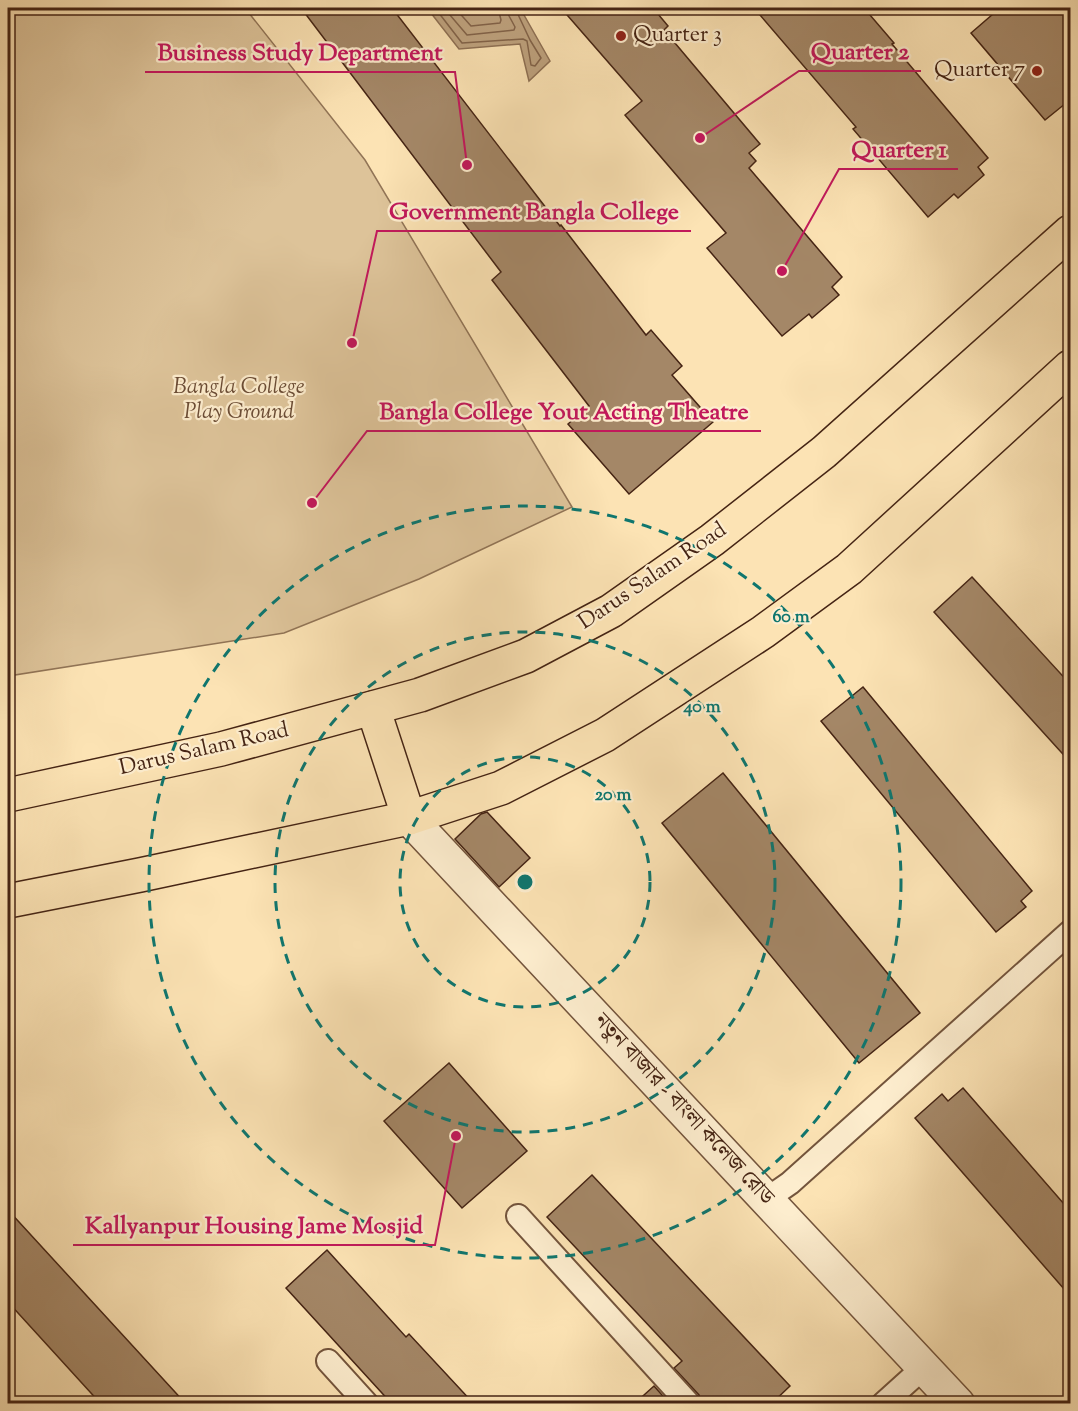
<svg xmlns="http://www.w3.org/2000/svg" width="1078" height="1411" font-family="'Sorts Mill Goudy','Noto Serif Bengali',serif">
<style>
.green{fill:#ddc399;stroke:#917456;stroke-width:1.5}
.water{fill:#bea27e;stroke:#8e7054;stroke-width:1.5}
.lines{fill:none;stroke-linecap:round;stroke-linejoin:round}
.shore{stroke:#826349;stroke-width:1.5}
.building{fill:#a48767;stroke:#452414;stroke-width:1.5}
.lane-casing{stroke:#73543c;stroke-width:26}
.street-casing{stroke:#73543c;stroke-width:36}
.primary-casing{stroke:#452414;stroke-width:36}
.lane{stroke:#fdedce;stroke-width:22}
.street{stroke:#fdedce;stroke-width:33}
.primary{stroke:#fce3b4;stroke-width:33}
.ring{fill:none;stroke:#0f766e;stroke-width:3;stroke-dasharray:10 8}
.poi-dot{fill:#8f2418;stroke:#fdedce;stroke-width:2}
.labels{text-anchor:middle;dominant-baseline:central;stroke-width:4.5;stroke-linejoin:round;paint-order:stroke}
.poi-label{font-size:22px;fill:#452414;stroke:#fdedce;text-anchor:start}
.park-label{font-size:22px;font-style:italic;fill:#6b4c35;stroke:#fdedce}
.street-label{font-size:22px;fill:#452414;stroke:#fdedce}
.centre{fill:#0f766e;stroke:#fdedce;stroke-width:3}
.ring-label{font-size:18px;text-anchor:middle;font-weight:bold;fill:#0f766e;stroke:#fdedce;stroke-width:4.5;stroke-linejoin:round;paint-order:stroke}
.leader{fill:none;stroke:#c2185b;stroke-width:2}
.callout-dot{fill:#c2185b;stroke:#fdedce;stroke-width:2}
.callout-label{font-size:24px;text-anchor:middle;font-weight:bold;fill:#c2185b;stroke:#fdedce;stroke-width:4.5;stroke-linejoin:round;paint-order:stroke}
</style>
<rect width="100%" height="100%" fill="#fce3b4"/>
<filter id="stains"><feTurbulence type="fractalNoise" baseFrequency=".00333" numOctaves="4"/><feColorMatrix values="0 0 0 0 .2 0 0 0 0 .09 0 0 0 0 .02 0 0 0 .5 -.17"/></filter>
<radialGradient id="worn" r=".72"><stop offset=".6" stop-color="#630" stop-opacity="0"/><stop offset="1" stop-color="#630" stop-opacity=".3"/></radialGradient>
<polygon class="green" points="8,8 245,8 365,160 572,507 419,579 284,633 8,676"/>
<polygon class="water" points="427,8 520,8 550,61 529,81 520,44 459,49"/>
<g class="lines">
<g class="shore">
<polyline points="435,8 462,43 523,39 527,41 531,65 535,66 541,58 530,40 515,8"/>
<polyline points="444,8 467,35 514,30 515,27 508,14 507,8"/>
<polyline points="455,8 471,26 500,23 501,20 498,8"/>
</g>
</g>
<g class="building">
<polygon points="301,8 392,8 560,226 561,225 646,335 651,330 682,366 672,375 713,422 629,494 568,424 589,406 492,280 501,272"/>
<polygon points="561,8 653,8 668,26 664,30 760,144 749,153 756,161 749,168 842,277 832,287 839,295 812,318 809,314 782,336 707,248 726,233 625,115 642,101"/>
<polygon points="754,8 864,8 894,43 892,44 988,158 978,167 984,175 958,198 954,194 928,217 853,129 856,127"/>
<polygon points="1000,8 1059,8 1071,21 1071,99 1045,120 971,33"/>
<polygon points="972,577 1071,685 1071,763 934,612"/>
<polygon points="863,687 1032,891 1021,901 1026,907 996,932 821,721"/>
<polygon points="723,773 920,1013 859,1063 662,823"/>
<polygon points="487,812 530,858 499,887 455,839 481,814"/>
<polygon points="449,1063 527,1151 462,1208 384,1121"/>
<polygon points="963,1088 1071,1212 1071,1297 915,1118 942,1094 948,1101"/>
<polygon points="592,1175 790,1386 771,1404 702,1404 699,1395 674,1368 682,1361 547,1217"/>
<polygon points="8,1210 186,1404 101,1404 8,1302"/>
<polygon points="327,1250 406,1337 409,1334 474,1404 392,1404 286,1288"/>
<polygon points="654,1386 670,1404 634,1404"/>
</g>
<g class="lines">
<defs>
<g id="lane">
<polyline points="767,1199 790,1183 1070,932"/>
<polyline points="518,1216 689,1404"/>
<polyline points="328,1361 367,1404"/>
<polyline points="883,1404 924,1367"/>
</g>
<polyline id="street" points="409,818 958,1404"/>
<g id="primary">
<polyline points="373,708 409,818"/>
<polyline points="8,795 221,749 420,695 526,656 611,611 712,540 824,452 1070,232"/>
<polyline points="8,901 140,875 409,818 501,788 605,735 763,632 849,569 1070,367"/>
</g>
</defs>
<use href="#lane" class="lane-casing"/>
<use href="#street" class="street-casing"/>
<use href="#primary" class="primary-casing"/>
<use href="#lane" class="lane"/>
<use href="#street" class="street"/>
<use href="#primary" class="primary"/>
</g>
<g class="ring">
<circle cx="525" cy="882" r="125"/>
<circle cx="525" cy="882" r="250"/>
<circle cx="525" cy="882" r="376"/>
</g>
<g class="poi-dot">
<circle cx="621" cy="36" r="6"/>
<circle cx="1037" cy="71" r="6"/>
</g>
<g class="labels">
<g class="poi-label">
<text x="633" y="36">Quarter 3</text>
<text x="1025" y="71" text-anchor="end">Quarter 7</text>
</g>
<g class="park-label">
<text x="239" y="388">Bangla College<tspan x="239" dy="25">Play Ground</tspan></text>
</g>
<g class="street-label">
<text transform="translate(653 577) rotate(-34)">Darus Salam Road</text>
<text transform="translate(204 750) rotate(-13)">Darus Salam Road</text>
<text transform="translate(683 1110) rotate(47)">নতুন বাজার - বাংলা কলেজ রোড</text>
</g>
</g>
<circle cx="525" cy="882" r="9" class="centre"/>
<g class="ring-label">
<text x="791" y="622">60 m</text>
<text x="702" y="712">40 m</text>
<text x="613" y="800">20 m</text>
</g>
<path class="leader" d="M700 138L799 71H921M467 165L455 72H145M782 271L839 169H958M352 343L377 231H691M312 503L367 431H761M456 1136L435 1245H73"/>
<g class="callout-dot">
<circle cx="700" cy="138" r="6"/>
<circle cx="467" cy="165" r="6"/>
<circle cx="782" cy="271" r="6"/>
<circle cx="352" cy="343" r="6"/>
<circle cx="312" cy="503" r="6"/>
<circle cx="456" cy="1136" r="6"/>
</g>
<g class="callout-label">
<text x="860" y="59">Quarter 2</text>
<text x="300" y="60">Business Study Department</text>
<text x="899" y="157">Quarter 1</text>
<text x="534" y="219">Government Bangla College</text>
<text x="564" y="419">Bangla College Yout Acting Theatre</text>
<text x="254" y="1233">Kallyanpur Housing Jame Mosjid</text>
</g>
<rect width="1078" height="1411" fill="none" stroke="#fce3b4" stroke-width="30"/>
<rect x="9" y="9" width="1060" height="1393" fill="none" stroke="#452414" stroke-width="3"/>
<rect x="15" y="15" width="1048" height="1381" fill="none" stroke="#452414" stroke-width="1.5"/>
<rect width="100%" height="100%" filter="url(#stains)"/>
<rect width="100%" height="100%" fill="url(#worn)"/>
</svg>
